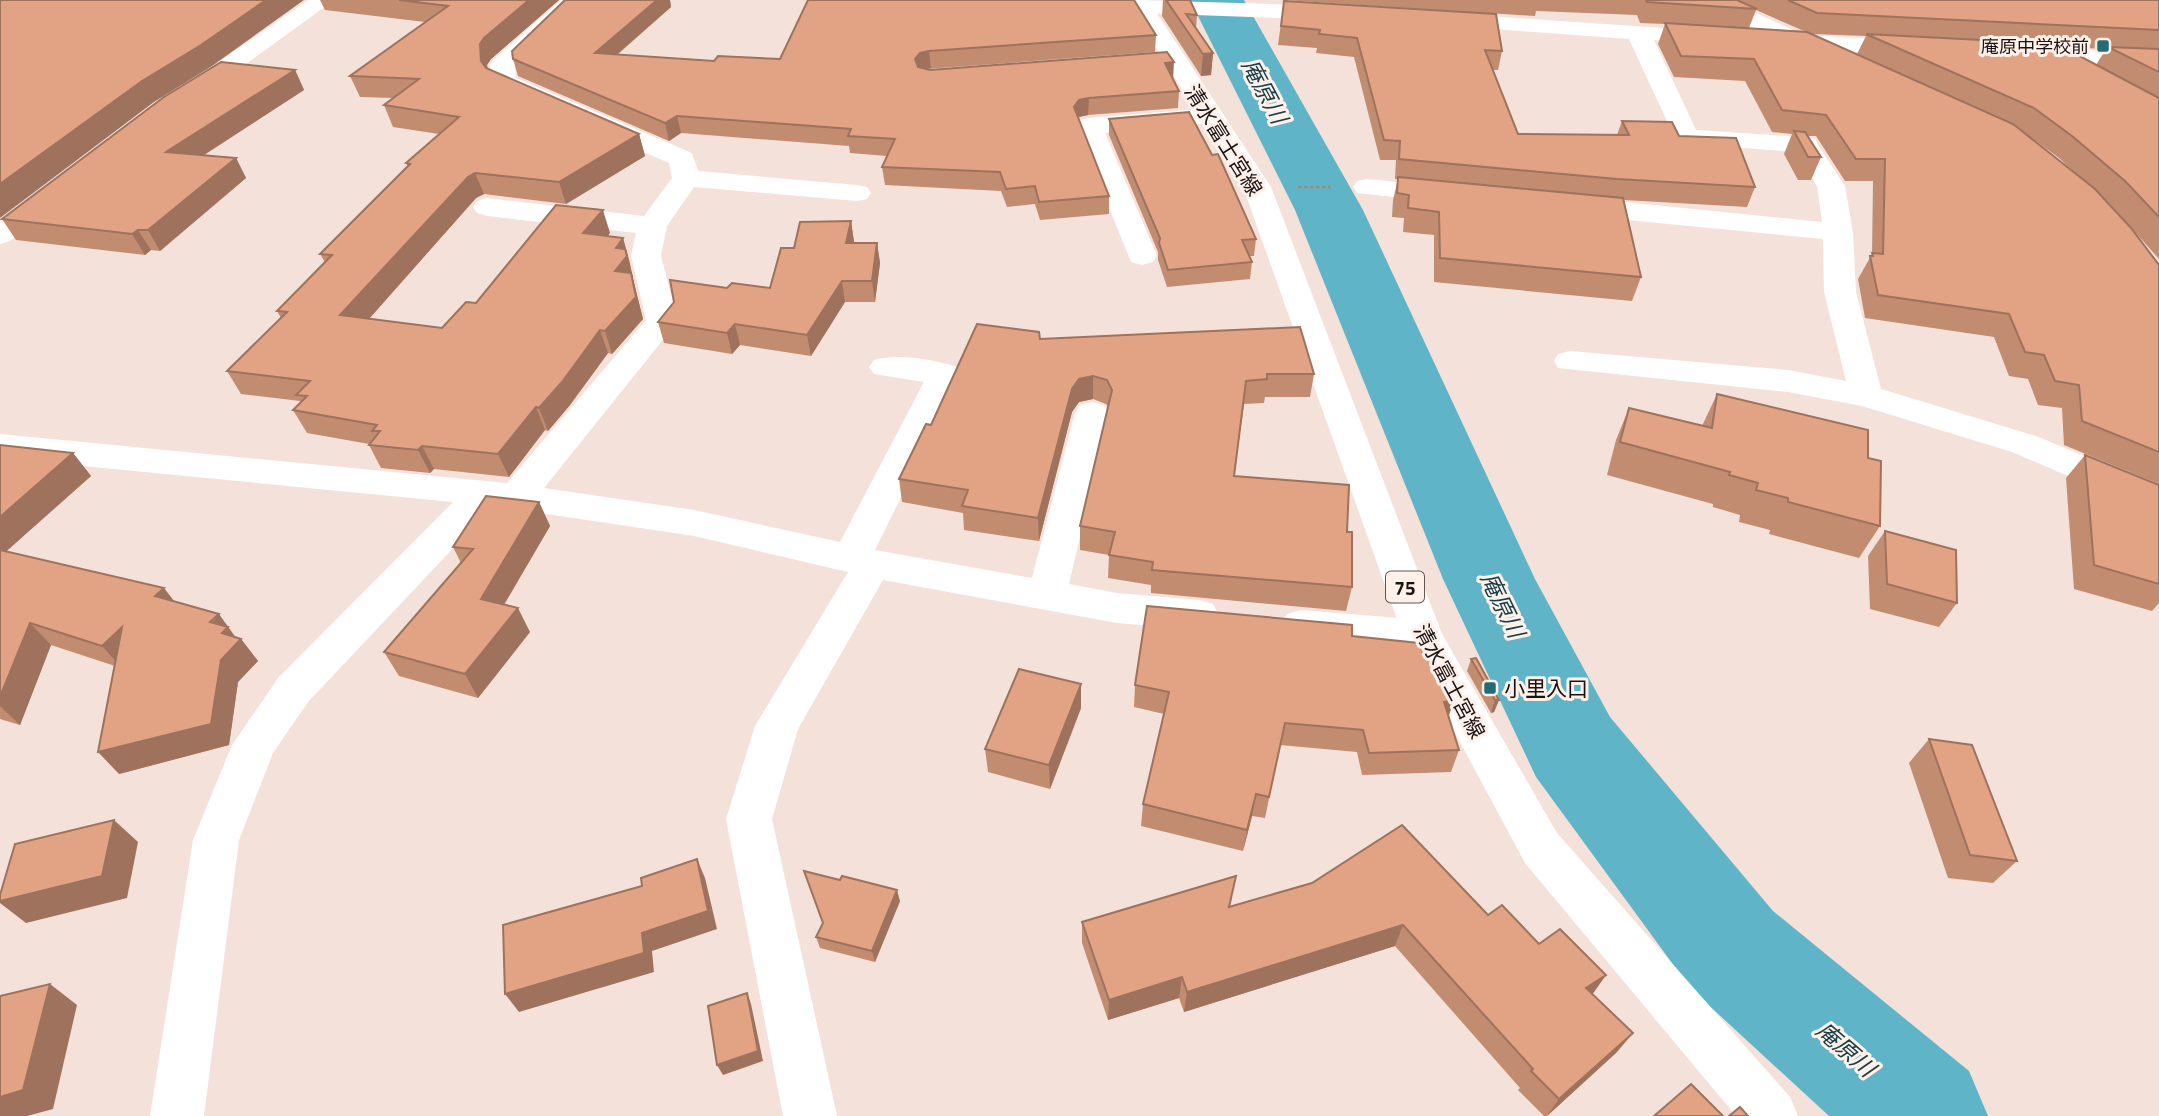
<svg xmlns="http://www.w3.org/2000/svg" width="2159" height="1116" font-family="'Titillium Web','Noto Sans JP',sans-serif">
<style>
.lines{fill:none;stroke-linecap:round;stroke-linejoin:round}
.river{fill:#5fb5c7;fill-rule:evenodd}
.path{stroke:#988b85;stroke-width:2.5;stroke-dasharray:3.5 2.5;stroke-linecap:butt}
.street{fill:#fff;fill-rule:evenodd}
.primary{fill:#fff;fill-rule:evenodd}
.wall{fill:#c28c71;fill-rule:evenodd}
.shaded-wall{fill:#9e725c}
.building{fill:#e1a383;stroke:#9e725c;stroke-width:2}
.poi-dot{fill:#246b79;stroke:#fff1ea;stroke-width:2.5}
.labels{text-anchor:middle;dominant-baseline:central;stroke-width:6;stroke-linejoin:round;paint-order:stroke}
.far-poi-label{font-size:18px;fill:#191311;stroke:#fff1ea;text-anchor:end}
.shield{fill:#fff1ea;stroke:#5e5652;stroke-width:2}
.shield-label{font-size:19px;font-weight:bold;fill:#191311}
.street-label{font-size:21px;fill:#191311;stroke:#fff1ea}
.poi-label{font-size:21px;fill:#191311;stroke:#fff1ea;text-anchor:start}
.water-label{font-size:23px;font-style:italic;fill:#184048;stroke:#fff1ea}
</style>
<rect width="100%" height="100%" fill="#f4e2da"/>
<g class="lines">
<polygon class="river" points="1190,0 1244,0 1363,210 1535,579 1610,717 1773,911 1969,1071 1988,1116 1829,1116 1691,989 1536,777 1443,579 1295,210"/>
<polyline class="path" points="1298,187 1331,187"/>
<g class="street">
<polygon points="308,0 334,0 202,96 193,99 184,96 180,91 184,86"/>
<path d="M561,0H585L515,67L516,78L692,153L698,171L857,185L867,187L871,193L867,199L857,201L694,187L667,226L661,256L678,321L544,488L694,510L840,542L924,382L874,374L869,367L874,360C899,353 933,360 957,367L962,374L875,550L1032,578L1075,413L1080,405L1092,402L1104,405L1109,413L1069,584L1117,593L1199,600L1213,604L1219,615L1213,626L1199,630L1117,623L883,580L798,729L772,819L837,1116H783L726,819L755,726L848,572L694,536L493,506L308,702L273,753L239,840L204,1116H150L193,840L232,745L278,678L453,502L0,458V434L507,483L646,320L631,256L636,233L487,216L477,213L473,207L477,201L487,198L644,216L672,178L669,163L495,87L491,82L490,65L493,60Z"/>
<polygon points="1135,0 1336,6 1344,8 1348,13 1344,18 1336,20 1139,13 1131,11 1128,6"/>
<path d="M1698,0H1728L1804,35L1912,41L1921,43L1924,48L1921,53L1912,55L1818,50C1806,55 1789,49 1776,46L1772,41L1774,39L1701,5Z"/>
<polygon points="1445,13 1721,32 1725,37 1721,42 1713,44 1654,40 1696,130 1805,137 1815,139 1818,145 1845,186 1853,233 1856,292 1881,389 2036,436 2159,487 2159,515 2012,452 1862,406 1788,392 1558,368 1554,361 1558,354 1570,351 1788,370 1846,381 1824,292 1823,239 1575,215 1565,212 1561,206 1565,200 1575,197 1822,222 1817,186 1796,152 1677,143 1629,39 1437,25 1433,20 1437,15"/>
<polygon points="2028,47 2159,54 2159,68 2019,59 2016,54 2019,49"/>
<polygon points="1211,108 1220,110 1224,116 1220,122 1105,133 1157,256 1153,262 1142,265 1131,262 1076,126 1080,120 1089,118"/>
<polygon points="1367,179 1449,187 1459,189 1463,195 1459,201 1449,203 1357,193 1353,187 1357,181"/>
<polygon points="49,189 59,192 63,198 59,204 10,241 0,244 0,221 39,192"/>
<polygon points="1301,610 1423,620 1437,625 1443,636 1437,647 1423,652 1301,640 1287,636 1281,625 1287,614"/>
</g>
<polygon class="primary" points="1126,0 1148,0 1271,187 1442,634 1557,833 1790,1097 1798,1116 1736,1116 1525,863 1403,636 1243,187"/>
</g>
<g class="wall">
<polygon points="320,0 559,0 491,59 487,65 488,69 639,134 645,156 566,204 484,194 476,198 369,319 442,328 476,303 610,233 607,236 623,238 629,260 633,278 633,279 643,319 612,354 608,353 570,405 548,431 545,430 509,477 434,469 430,473 381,468 369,445 369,444 307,433 293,410 301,402 300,401 241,394 227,371 281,318 277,311 325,262 320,254 408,166 406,163 439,134 393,127 384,105 393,98 360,97 350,76 425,22 325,10"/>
<polygon points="565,0 670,0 671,7 617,55 714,61 780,59 1156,35 1155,52 926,69 1173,79 1179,91 1178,108 1088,115 1079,117 1078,119 1109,196 1109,214 1040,220 1035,204 1007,207 1001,191 885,185 882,167 887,156 850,153 849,146 681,133 669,141 518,76 513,59"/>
<polygon points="1163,0 1190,0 1197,15 1196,29 1213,53 1211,75 1201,76 1162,16"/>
<path d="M1284,0H2159V259L2110,204L2099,193L2159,265V484L2064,445L2062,408L2038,405L2028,379L2009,376L1994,337L1865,318L1858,279L1872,254L1873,181H1845L1816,136H1807L1821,157L1811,180H1798L1784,154L1792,134L1772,132L1745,81L1674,77L1658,44L1665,24L1640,23L1637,15L1536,11L1535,16ZM1756,10L1804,31L1749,28ZM1812,34L1866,36L1857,54ZM2062,47L2106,49L2096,65ZM2018,128L2059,158L2086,183Z"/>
<polygon points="1284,1 1502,51 1498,70 1493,70 1518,134 1617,135 1622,121 1679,136 1755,187 1747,207 1624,200 1641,277 1632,301 1434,282 1434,235 1403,232 1404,218 1392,217 1393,200 1398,179 1395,179 1396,160 1380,160 1354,57 1316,53 1317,48 1278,45"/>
<polygon points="295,70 304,90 203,155 236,158 246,178 160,251 151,250 145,255 16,240 2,219"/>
<polygon points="1109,119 1256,239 1254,256 1249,256 1252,262 1250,279 1167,287 1158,260 1158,252 1109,135"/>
<polygon points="851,221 854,243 877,243 880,263 875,302 845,302 811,356 740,345 732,354 664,343 658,322 727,288 770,288 794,248"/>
<polygon points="1040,339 1314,374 1310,397 1265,397 1264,403 1244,404 1234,476 1347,532 1352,587 1346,611 1151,593 1151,585 1108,578 1109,555 1080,550 1080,526 1108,407 1106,404 1093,399 1079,402 1072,412 1039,541 964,530 963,513 902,502 899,479 931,425"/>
<polygon points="1717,394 1868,458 1880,526 1859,558 1769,534 1770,530 1739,522 1740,515 1713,507 1713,504 1607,475 1616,440 1629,408 1702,426"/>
<polygon points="0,445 73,453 91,476 6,551 174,602 235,636 236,637 241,639 258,661 238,682 229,745 119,774 115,666 51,645 20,725 0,719"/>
<polygon points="2085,455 2159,485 2159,603 2152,611 2074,589 2066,478"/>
<polygon points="539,502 550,526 504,605 530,632 478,698 399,676 384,652 461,563 453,547"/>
<polygon points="1885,531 1957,603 1939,627 1870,609 1868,556"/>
<polygon points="1352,636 1424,656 1454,700 1449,716 1459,750 1451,772 1362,775 1357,752 1280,745 1265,818 1252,816 1243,851 1141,826 1143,804 1164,714 1134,707 1135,685"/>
<polygon points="1471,659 1499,700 1494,712 1491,713 1467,671"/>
<polygon points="1081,708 1050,789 988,772 985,749"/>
<polygon points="1929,739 2017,861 1993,883 1948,878 1909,763"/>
<polygon points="1232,898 1230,906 1488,915 1539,944 1606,975 1592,994 1617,1052 1547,1116 1544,1116 1518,1090 1520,1088 1395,946 1184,1012 1179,998 1108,1020 1082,943 1082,922"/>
<polygon points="900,901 875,962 820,948 816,937 822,924"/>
</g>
<g class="shaded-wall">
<polygon points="266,0 304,0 212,66 154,102 0,218 0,184 142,81"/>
<polygon points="529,0 559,0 491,59 487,65 488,82 481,61 480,44 484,38"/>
<polygon points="657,0 670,0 671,7 599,70 595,53"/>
<polygon points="929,51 931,68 921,70 917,77 915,59 920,53"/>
<polygon points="1213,53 1211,75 1201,76 1203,54"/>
<polygon points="1174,62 1173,80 1165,63"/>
<polygon points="295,70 304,90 178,172 166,152"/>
<polygon points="1089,98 1088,115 1079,117 1074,125 1074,107 1079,100"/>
<polygon points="677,116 681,133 669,141 665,123"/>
<polygon points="639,134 645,156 566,204 559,182"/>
<polygon points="236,158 246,178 160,251 148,230"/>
<polygon points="475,173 484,194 476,198 352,338 340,315 468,177"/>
<polygon points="603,210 610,233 591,256 583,233"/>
<polygon points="851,221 854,242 849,264 846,243"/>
<polygon points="138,230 151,250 145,255 132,234"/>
<polygon points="623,238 629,260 633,278 633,279 643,319 612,354 605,331 615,271 616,248"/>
<polygon points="877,243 880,263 875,302 872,281"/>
<polygon points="842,281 845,302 811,356 807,335"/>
<polygon points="735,324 740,345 732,354 727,333"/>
<polygon points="600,330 608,353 570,405 548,431 539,408"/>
<polygon points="1093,376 1093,399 1079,402 1072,412 1039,541 1038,518 1072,389 1079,379"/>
<polygon points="536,407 545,430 509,477 498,454"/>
<polygon points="422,446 434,469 430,473 418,450"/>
<polygon points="73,453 91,476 0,557 0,517"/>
<polygon points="539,502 550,526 493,623 481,599"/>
<polygon points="164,588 181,610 155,596"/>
<polygon points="518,608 530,632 478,698 465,674"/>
<polygon points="219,614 239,642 241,639 258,661 238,682 229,745 119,774 98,752"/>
<polygon points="30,623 51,645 20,725 0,706 0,697"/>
<polygon points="122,627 122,668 102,646"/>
<polygon points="1081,684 1081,708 1050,789 1049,765"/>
<polygon points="1454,700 1446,722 1444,702"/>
<polygon points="1495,700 1499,700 1494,712 1491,713"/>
<polygon points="1256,794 1252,816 1243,851 1247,830"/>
<polygon points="114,820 138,842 127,898 26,923 0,903 0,901"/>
<polygon points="697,859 705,878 717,929 652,951 654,972 519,1012 505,994 642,933"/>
<polygon points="897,890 900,901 875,962 872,951"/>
<polygon points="1403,925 1395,946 1184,1012 1187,992"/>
<polygon points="1606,975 1592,995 1586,988"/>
<polygon points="1182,977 1179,998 1108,1020 1109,1000"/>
<polygon points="50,984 77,1005 53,1109 27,1116 0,1116 0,1097"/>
<polygon points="747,993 751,1004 763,1061 723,1075 717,1065"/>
<polygon points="1633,1033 1617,1052 1547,1116 1559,1099"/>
</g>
<g class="building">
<polygon points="0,0 266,0 201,45 142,81 0,184"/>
<polygon points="399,0 529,0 484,38 480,44 481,61 486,68 639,134 559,182 475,173 468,177 340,315 442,328 466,302 476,303 556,205 603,210 583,233 623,238 616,248 625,249 627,256 615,271 631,273 636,297 605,331 600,330 562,382 539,408 536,407 498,454 422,446 418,450 369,445 380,431 372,431 377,425 293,410 307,396 296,395 310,381 227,371 287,312 277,311 332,255 320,254 410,164 406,163 459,117 384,105 419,79 350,76 448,6"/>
<polygon points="565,0 657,0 595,53 714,61 718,56 780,59 808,0 1134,0 1156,35 929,51 920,53 915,59 918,67 930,70 1167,52 1174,62 1165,63 1179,91 1089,98 1079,100 1074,107 1109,196 1039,202 1035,186 1006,189 1000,172 882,167 895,139 848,136 851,129 677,116 665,123 513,59 512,51"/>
<polygon points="1166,0 1190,0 1197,15 1186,14 1213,53 1203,54"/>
<polygon points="1646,0 1737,0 1757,9 1647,2"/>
<polygon points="1788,0 2159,0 2159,30 1817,13"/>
<polygon points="1284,1 1496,14 1502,51 1485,50 1518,134 1629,135 1622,121 1672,122 1679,136 1736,138 1755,187 1617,179 1399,159 1400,141 1384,140 1357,38 1319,34 1320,30 1281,26"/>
<polygon points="1665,23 1807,32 2013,124 2095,189 2131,228 2159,265 2159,452 2082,421 2079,385 2055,381 2044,355 2025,352 2009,314 1878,295 1870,256 1873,256 1872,253 1883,254 1885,159 1856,159 1826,115 1782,110 1754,59 1681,56"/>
<polygon points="1866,34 2057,44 2159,98 2159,217 2125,181 2072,136 2034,108"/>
<polygon points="2108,47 2159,49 2159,72"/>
<polygon points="221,62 295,70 166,152 236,158 148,230 138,230 132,234 2,219 164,97"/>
<polygon points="1189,112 1212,155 1218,154 1256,239 1242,240 1252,262 1168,270 1159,243 1160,238 1109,119"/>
<polygon points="1794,131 1805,132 1821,157 1808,157"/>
<polygon points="1398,177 1623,198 1641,277 1440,258 1439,212 1408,208 1409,195 1397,193"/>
<polygon points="851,221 846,243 877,243 872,281 842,281 807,335 735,324 727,333 658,322 674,302 670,280 727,288 732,283 770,288 781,248 794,248 800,222"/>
<polygon points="977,324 1039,332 1040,339 1300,327 1314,374 1267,374 1267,379 1246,381 1234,476 1349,485 1347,532 1352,532 1352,587 1152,570 1153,562 1109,555 1115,532 1080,526 1112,390 1107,380 1093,376 1079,379 1072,389 1038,518 962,506 968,490 899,479 926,424 931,425"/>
<polygon points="1717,394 1868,430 1868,458 1881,461 1880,526 1788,502 1788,498 1756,490 1758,483 1729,475 1730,472 1620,442 1629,408 1712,428"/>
<polygon points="0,445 73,453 0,517"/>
<polygon points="2085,455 2159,485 2159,584 2094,565"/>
<polygon points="486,496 539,502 481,599 518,608 465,674 384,652 473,549 453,547"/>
<polygon points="1885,531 1956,550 1957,603 1887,584"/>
<polygon points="0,550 164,588 155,596 219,614 210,622 228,627 222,633 241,639 221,660 211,724 98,752 122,627 102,646 30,623 0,697"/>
<polygon points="1147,606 1352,625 1352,636 1419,643 1424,656 1430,655 1454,700 1444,702 1459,750 1369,753 1363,730 1285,723 1269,797 1256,794 1247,830 1143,804 1169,692 1135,685"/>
<polygon points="1476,658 1499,700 1495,700 1471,659"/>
<polygon points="1019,669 1081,684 1049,765 985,749"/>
<polygon points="1929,739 1972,745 2017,861 1970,855"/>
<polygon points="114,820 102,876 0,901 0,895 15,844"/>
<polygon points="1402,825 1488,915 1502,905 1539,944 1560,929 1606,975 1586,988 1633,1033 1559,1099 1531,1071 1533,1069 1403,925 1187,992 1182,977 1109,1000 1082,922 1236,876 1229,907 1312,883"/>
<polygon points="697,859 708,911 642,933 644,953 505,994 503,925 642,886 641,878"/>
<polygon points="804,871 840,880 842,876 897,890 872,951 816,937 823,923"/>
<polygon points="50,984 23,1090 0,1097 0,996"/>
<polygon points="747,993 758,1051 717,1065 708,1006"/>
<polygon points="1691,1084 1723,1116 1654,1116"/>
<polygon points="1740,1107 1748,1116 1729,1116"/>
</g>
<g class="poi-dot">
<rect x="2096" y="39" width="14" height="14" rx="3.5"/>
<rect x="1483" y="681" width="14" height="14" rx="3.5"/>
</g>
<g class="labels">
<g class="far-poi-label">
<text x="2089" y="46">庵原中学校前</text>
</g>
<rect class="shield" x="1386" y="571.5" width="38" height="31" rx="5"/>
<g class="shield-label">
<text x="1405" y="587">75</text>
</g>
<g class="street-label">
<text transform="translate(1224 140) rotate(58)">清水富士宮線</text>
<text transform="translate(1450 681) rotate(62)">清水富士宮線</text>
</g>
<g class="poi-label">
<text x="1504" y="688">小里入口</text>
</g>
<g class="water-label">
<text transform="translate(1265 91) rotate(62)">庵原川</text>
<text transform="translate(1503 605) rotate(64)">庵原川</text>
<text transform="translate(1846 1049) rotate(41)">庵原川</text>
</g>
</g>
</svg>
